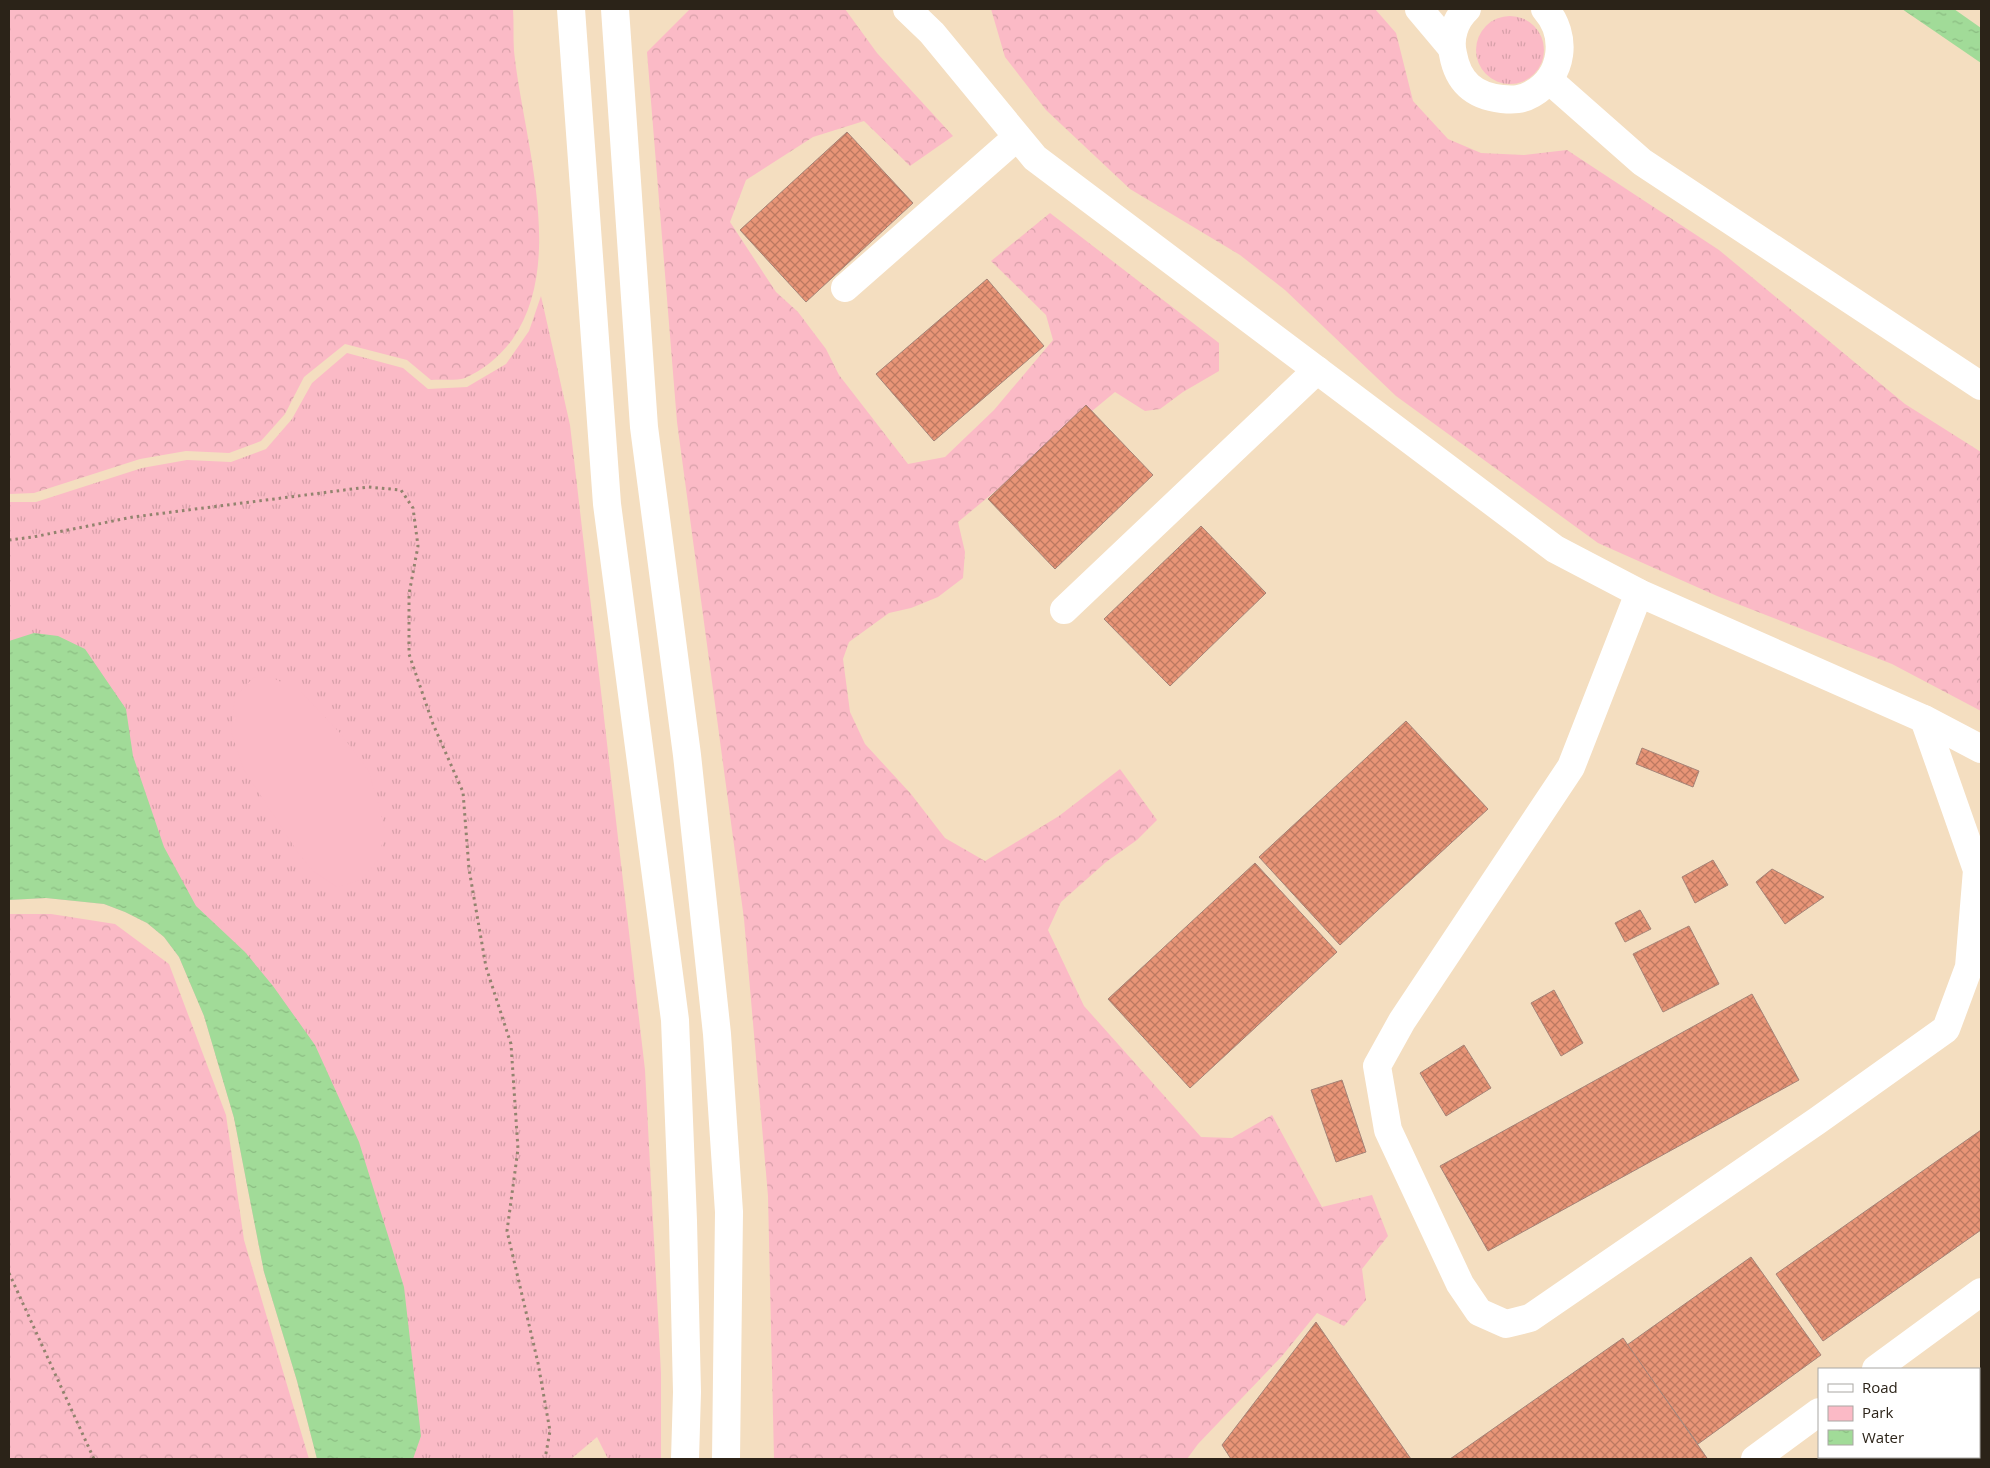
<svg xmlns="http://www.w3.org/2000/svg" width="1990" height="1468" font-family="'Open Sans',sans-serif">
<style>
.grass{fill:url(#grass-tufts)}
.forest{fill:url(#forest-crowns)}
.park{fill:#fbbac6}
.water{fill:url(#water-ripples)}
.building{fill:url(#building-cross-hatch);stroke:#a58377}
.lines{fill:none;stroke-linecap:round;stroke-linejoin:round}
.path{stroke:#92836e;stroke-width:3;stroke-dasharray:2.5 4;stroke-linecap:butt}
.minor{stroke:#fff;stroke-width:28}
</style>
<defs>
<pattern id="grass-tufts" width="24" height="20" patternUnits="userSpaceOnUse" patternTransform="scale(1.25)"><rect width="24" height="20" fill="#fbbac6"/><path d="M3 7l-1-3M5 7V3M7 7l1-3M15 17l-1-3M17 17v-4M19 17l1-3" fill="none" stroke="#d7a0a9"/></pattern>
<pattern id="forest-crowns" width="20" height="18" patternUnits="userSpaceOnUse" patternTransform="scale(1.25)"><rect width="20" height="18" fill="#fbbac6"/><path d="M2 6a3 3 0 1 1 6 0M12 15a3 3 0 1 1 6 0" fill="none" stroke="#d7a0a9"/></pattern>
<pattern id="water-ripples" width="26" height="14" patternUnits="userSpaceOnUse" patternTransform="scale(1.25)"><rect width="26" height="14" fill="#a1db98"/><path d="M2 4q2-2 4 0t4 0M15 11q2-2 4 0t4 0" fill="none" stroke="#8bbc82"/></pattern>
<pattern id="building-cross-hatch" width="8" height="8" patternUnits="userSpaceOnUse" patternTransform="scale(1.25)"><rect width="8" height="8" fill="#e89577"/><path d="M0 0l8 8M0 8l8-8" fill="none" stroke="#bc7961"/></pattern>
</defs>
<rect width="100%" height="100%" fill="#f4dec0"/>
<g class="grass">
<circle cx="1510" cy="50" r="34"/>
<polygon points="541,296 570,425 645,1070 661,1373 661,1459 608,1459 597,1437 571,1459 317,1459 297,1381 264,1272 234,1118 204,1016 179,957 164,937 147,923 125,912 104,904 46,898 9,900 9,502 36,502 142,468 187,460 231,462 266,449 292,419 312,383 347,353 403,368 428,389 467,387 506,364 529,331"/>
</g>
<g class="forest">
<path d="M9,9H513C514,23 513,37 514,51C523,138 567,262 512,340C500,356 484,370 465,378C456,381 441,379 431,380L407,360L345,344L304,377L285,414L261,441L229,453L186,451L140,459L34,493L9,494Z"/>
<polygon points="690,9 845,9 877,53 953,136 910,166 864,121 813,137 746,180 730,222 776,292 798,312 826,349 839,375 908,464 945,457 994,410 1053,340 1046,315 991,261 1050,213 1219,343 1219,371 1183,392 1160,409 1145,411 1115,392 958,522 965,552 963,578 938,597 911,608 889,613 849,642 843,659 850,712 865,744 911,794 945,838 985,861 1059,816 1120,769 1157,820 1137,840 1106,862 1061,902 1048,930 1084,1006 1201,1137 1232,1138 1272,1115 1322,1207 1372,1195 1388,1236 1362,1269 1366,1300 1344,1326 1317,1313 1282,1356 1198,1444 1187,1459 774,1459 768,1196 744,919 677,422 647,52"/>
<polygon points="991,9 1375,9 1396,33 1413,101 1448,139 1481,153 1524,155 1567,150 1719,250 1905,404 1981,452 1981,711 1892,664 1717,596 1598,543 1396,396 1285,290 1240,255 1130,189 1046,110 1005,57"/>
<polygon points="9,914 51,914 115,924 169,964 226,1115 244,1240 309,1459 9,1459"/>
</g>
<polygon class="park" points="271,677 301,692 340,733 368,770 376,795 385,829 379,859 361,880 337,887 313,871 299,854 244,770 231,731 235,697 253,678"/>
<g class="water">
<polygon points="1902,9 1954,9 1981,28 1981,63"/>
<polygon points="34,633 58,636 85,649 126,709 133,756 164,847 196,906 245,952 273,986 315,1045 359,1142 404,1287 421,1436 413,1459 317,1459 297,1381 264,1272 234,1118 204,1016 179,957 164,937 147,923 125,912 104,904 46,898 9,900 9,641"/>
</g>
<g class="building">
<polygon points="847,132 913,203 806,302 740,230"/>
<polygon points="987,279 1044,346 934,441 876,374"/>
<polygon points="1086,405 1153,475 1055,569 988,499"/>
<polygon points="1201,526 1266,593 1170,686 1104,619"/>
<polygon points="1406,721 1488,809 1340,945 1259,857"/>
<polygon points="1642,748 1699,771 1693,787 1636,764"/>
<polygon points="1713,860 1728,885 1695,903 1682,877"/>
<polygon points="1255,863 1337,952 1190,1088 1108,999"/>
<polygon points="1772,869 1824,897 1785,924 1756,882"/>
<polygon points="1640,910 1651,929 1625,942 1615,923"/>
<polygon points="1689,926 1719,984 1663,1012 1633,954"/>
<polygon points="1554,990 1583,1043 1561,1056 1531,1003"/>
<polygon points="1752,994 1799,1080 1488,1251 1440,1166"/>
<polygon points="1464,1045 1491,1088 1446,1116 1420,1073"/>
<polygon points="1342,1080 1366,1152 1336,1162 1311,1090"/>
<polygon points="1981,1130 1981,1230 1823,1341 1776,1274"/>
<polygon points="1751,1257 1821,1355 1698,1444 1627,1345"/>
<polygon points="1316,1322 1411,1459 1231,1459 1222,1445"/>
<polygon points="1623,1338 1707,1458 1705,1459 1450,1459"/>
<polygon points="1981,1389 1981,1459 1882,1459 1886,1457 1979,1457 1979,1391"/>
</g>
<g class="lines">
<g class="path">
<polyline points="9,540 33,537 133,517 368,487 401,490 413,508 418,546 409,594 409,654 433,724 463,792 469,869 486,967 511,1044 518,1149 507,1231 538,1363 550,1431 545,1459"/>
<polyline points="9,1273 94,1459"/>
</g>
<g class="minor">
<polyline points="571,9 607,504 675,1020 683,1221 687,1392 685,1459"/>
<polyline points="615,9 644,427 687,755 717,1034 729,1212 726,1459"/>
<polyline points="907,9 932,33 1035,158 1555,549 1639,593 1924,719 1981,749"/>
<polyline points="1419,9 1451,47"/>
<path d="M1467,9C1455,20 1449,38 1453,54C1458,82 1474,96 1502,99C1513,100 1522,100 1532,94C1564,76 1568,35 1545,9"/>
<polyline points="1549,80 1642,162 1981,386"/>
<polyline points="845,288 1017,137"/>
<polyline points="1639,593 1571,767 1402,1021 1377,1066 1388,1130 1460,1284 1479,1312 1506,1324 1530,1318 1817,1121 1946,1029 1969,967 1977,870 1924,719"/>
<polyline points="1064,610 1317,370"/>
<polyline points="1876,1369 1981,1292"/>
<polyline points="1755,1459 1819,1412"/>
</g>
</g>
<rect width="1990" height="1468" fill="none" stroke="#2b2318" stroke-width="20"/>
<rect x="1818" y="1368" width="162" height="90" fill="#ffffff" stroke="#aaa7a3"/>
<rect x="1828" y="1384" width="25" height="8" fill="#ffffff" stroke="#aaa7a3"/>
<text x="1862" y="1393" font-size="15" fill="#2b2318">Road</text>
<rect x="1828" y="1406" width="25" height="15" fill="#fbbac6" stroke="#aaa7a3"/>
<text x="1862" y="1418" font-size="15" fill="#2b2318">Park</text>
<rect x="1828" y="1430" width="25" height="15" fill="url(#water-ripples)" stroke="#aaa7a3"/>
<text x="1862" y="1443" font-size="15" fill="#2b2318">Water</text>
</svg>
